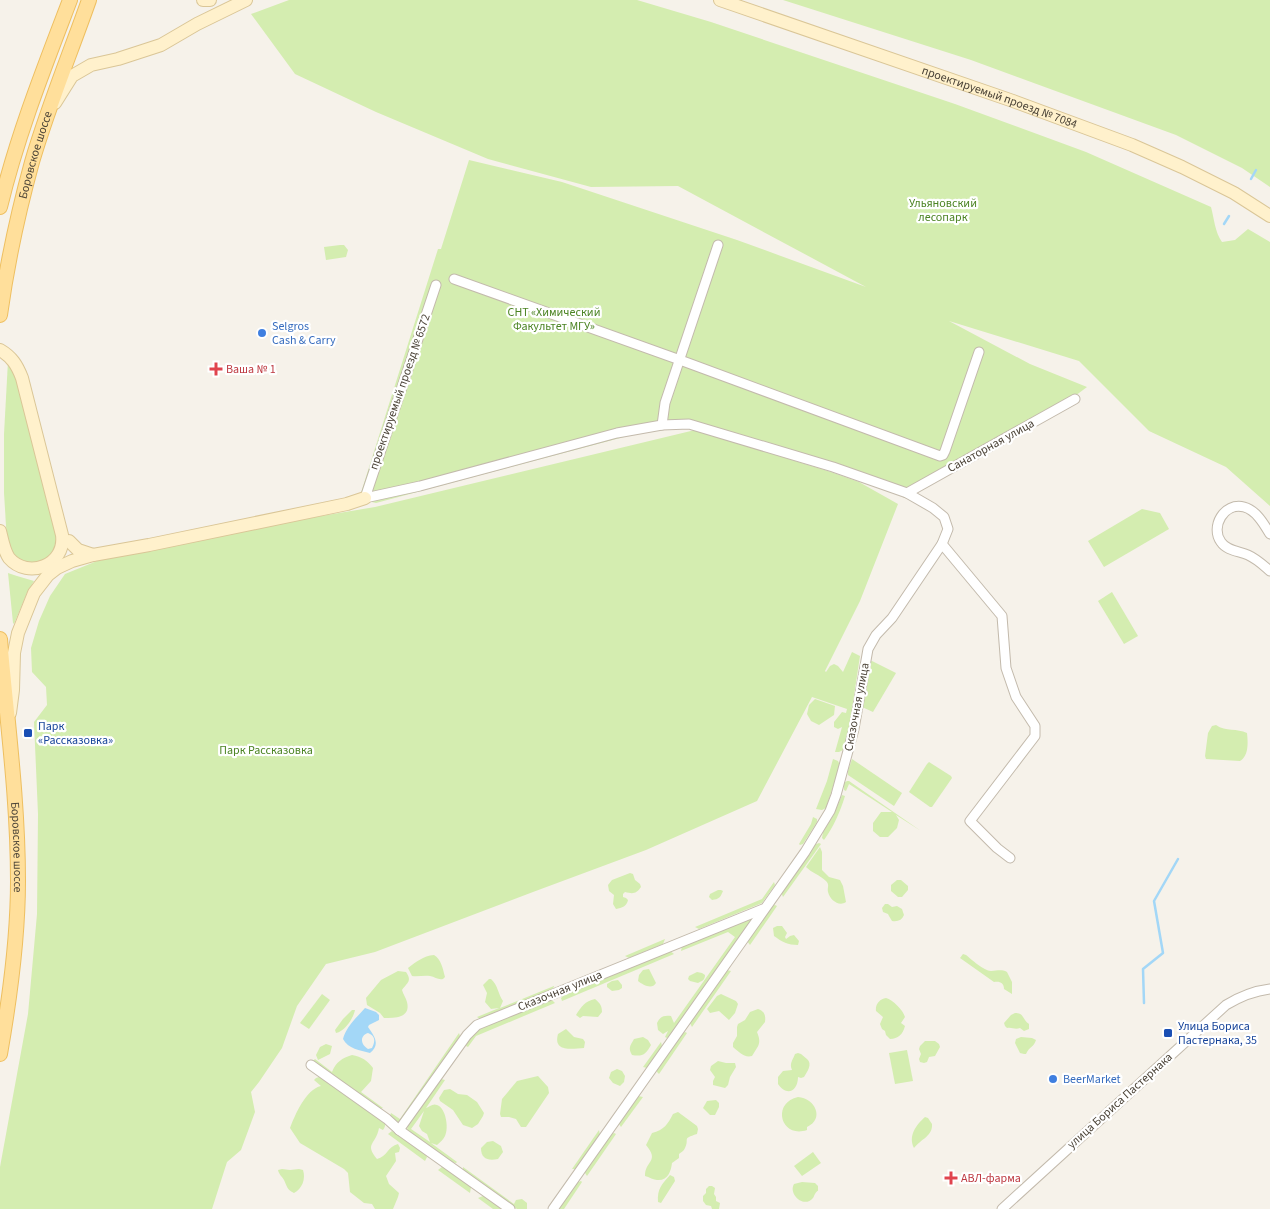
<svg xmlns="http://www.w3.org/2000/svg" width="1270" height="1209" font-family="'Source Sans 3',sans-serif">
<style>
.green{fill:#d4edb0;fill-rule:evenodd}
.water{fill:#a3d7f7;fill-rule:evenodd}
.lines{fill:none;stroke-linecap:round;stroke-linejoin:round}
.stream{stroke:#a3d7f7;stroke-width:2.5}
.street-casing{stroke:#c3baac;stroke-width:11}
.secondary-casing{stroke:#dac697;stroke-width:14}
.primary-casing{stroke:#eebf60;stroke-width:16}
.street{stroke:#fff;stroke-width:9}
.secondary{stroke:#fff1cc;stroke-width:12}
.primary{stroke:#ffdf9b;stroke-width:14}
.shop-dot{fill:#3f7fe0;stroke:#fff;stroke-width:2}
.health-dot{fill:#e0444e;stroke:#fff;stroke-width:2}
.transit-dot{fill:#1a4fb4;stroke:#fff;stroke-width:2}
.labels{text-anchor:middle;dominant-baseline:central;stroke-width:4.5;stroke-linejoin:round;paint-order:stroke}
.street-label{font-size:12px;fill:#4b4337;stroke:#fff}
.park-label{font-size:12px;fill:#4c8424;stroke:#fff}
.shop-label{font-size:12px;fill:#366cbe;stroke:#fff;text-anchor:start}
.health-label{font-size:12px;fill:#be3a42;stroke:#fff;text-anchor:start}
.transit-label{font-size:12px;fill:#164399;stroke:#fff;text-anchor:start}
</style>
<rect width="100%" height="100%" fill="#f6f2ea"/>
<g class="green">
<path d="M289,0H637L711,22L955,104L1086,152L1211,207C1214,218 1215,233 1222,242L1235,240L1248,229L1270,242V506L1226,467L1149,431L1079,361L949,321L1030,364L1087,387L1071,399L906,488L789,451L684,421L376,503L359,499L438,249H441L469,160L562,182L737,240L866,287L678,186L591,187L488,159L376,112L295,74L251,14Z"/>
<polygon points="783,0 1270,0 1270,187 1242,168 1176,135 971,60"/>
<polygon points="340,245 344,245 348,250 346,257 326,260 324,247"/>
<polygon points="8,361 14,369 57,536 57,541 50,558 34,565 14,558 7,542 4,493 4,434"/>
<polygon points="695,430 831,472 859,482 898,504 860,601 825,671 826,672 830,666 834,664 838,666 843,672 852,652 860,656 849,729 843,750 839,752 835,752 842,727 838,729 834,727 834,722 842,712 846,713 847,709 812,697 757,801 646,850 533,892 375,952 326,964 297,1006 282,1048 259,1082 251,1092 255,1112 241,1150 227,1162 212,1209 0,1209 0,1167 28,1014 37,914 38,814 34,722 47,705 46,687 32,672 31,648 39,621 50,596 65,574 97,561 231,531 375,507"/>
<polygon points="1142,509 1160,513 1169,529 1104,567 1088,541"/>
<polygon points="8,573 17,576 34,581 27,593 14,624 13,623"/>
<polygon points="1112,592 1138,636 1124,644 1098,601"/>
<polygon points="872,661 896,673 873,712 862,707 862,705 870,662"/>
<polygon points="815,699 835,706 834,715 819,725 811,721 807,714 809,705"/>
<path d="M1216,725C1226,732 1237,728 1247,733C1248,742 1249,756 1240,761L1206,759L1205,756L1208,733L1212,726Z"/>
<polygon points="833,759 838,761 840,765 826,808 822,810 816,809 827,781"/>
<polygon points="852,759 902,793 894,806 848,775 848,771"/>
<polygon points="929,762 951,776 952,778 932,807 930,807 909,792 927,764"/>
<polygon points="847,781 849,781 921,831 896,815 899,820 897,828 888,837 880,837 873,831 873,823 881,812 892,812 849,784 846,791 844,790 844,783"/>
<path d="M842,795L845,796C840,812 834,826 824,840L822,838L823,832L833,816Z"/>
<polygon points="813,817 817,819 817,822 803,844 800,845 799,844 811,824"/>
<polygon points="819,843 821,844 783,897 781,892 814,845"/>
<path d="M820,847L822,852V870L829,877L840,880L843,886L846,902C839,907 830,900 828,892C827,887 830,885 826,881C820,875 812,873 806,867Z"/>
<path d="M630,873L633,874L635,880L640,884L641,887C636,894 633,894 625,892L623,894V897L626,898L628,900C627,906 622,908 616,909L613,904L614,895L609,891L608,885L612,880Z"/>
<polygon points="897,880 901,880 908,886 908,890 902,897 898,897 891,891 891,885"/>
<polygon points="774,882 775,885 762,903 699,929 695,927 762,899"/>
<path d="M718,890H721L723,891C720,898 719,899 712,900L709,897L710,894Z"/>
<path d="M885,904H888L892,907L897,906L902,909L904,915C902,920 898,922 892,921L889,916L888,914L883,912L882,908Z"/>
<polygon points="775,905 777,906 750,945 747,941 772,906"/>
<path d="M751,918V921L670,1036L667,1038L665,1037L668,1031L663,1034L658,1030L657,1023C660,1017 663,1015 671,1016L674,1023L735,937L728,932L681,951L682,946Z"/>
<path d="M777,926H782L787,933L785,937L786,939L790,936L794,935L799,941L798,945C788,945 782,942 774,936L773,928Z"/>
<polygon points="665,939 663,944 629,958 625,956"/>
<polygon points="670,951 674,954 562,1001 561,998 565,994"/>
<path d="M963,954L966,955C971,959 984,971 991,971C997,971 1001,969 1007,972L1012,982V994L1004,989C1004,983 1000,981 994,982L960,958Z"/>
<path d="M434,955C441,959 443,969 445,977L443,979C438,980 435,977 430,976C424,975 418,977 412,976L408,968C416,962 423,956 434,955Z"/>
<path d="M649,969L656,983C652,990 643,985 638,981L639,975L643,970Z"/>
<polygon points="727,970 731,971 692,1027 690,1023 690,1020 725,972"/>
<path d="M398,971L406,972C412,981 408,982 402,990C403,994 406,998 407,1002C411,1018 395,1018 384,1018L380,1013L367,1005L366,998L381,980Z"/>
<path d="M697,972L702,973L705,975C705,980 702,981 698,983L690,981L688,979L689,976Z"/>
<path d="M489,979H491C498,985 498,994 503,1001L500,1008L554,986V987L551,990L480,1019L477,1017L499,1008L491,1009L485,1002L487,993L483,985Z"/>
<polygon points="618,980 622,985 622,988 619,990 612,991 607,987 607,984 612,981"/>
<polygon points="322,994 330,1000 309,1029 300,1023"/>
<polygon points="721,994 736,1001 738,1004 735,1013 729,1020 719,1011 710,1013 707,1009 717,996"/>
<path d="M886,998C893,1000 903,1010 905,1017L901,1023L905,1026C903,1034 898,1039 890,1039L886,1035L885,1031L882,1029L880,1024L883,1017L876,1011C875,1004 880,999 886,998Z"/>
<path d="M595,999C600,1003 602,1006 602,1012L598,1017L583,1016L580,1018L576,1015C581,1007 585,1001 595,999Z"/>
<polygon points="549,1000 552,1000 555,1003 476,1036 468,1047 466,1046 467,1041 478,1029"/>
<path d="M758,1009C764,1011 766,1015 765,1022L757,1032C762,1044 758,1046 752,1056C744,1058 739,1052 733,1047V1043L737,1036V1027L738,1024L745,1020L750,1012Z"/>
<path d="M352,1010H355C353,1019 345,1031 336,1033L335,1030L343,1019Z"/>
<path d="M1015,1013C1022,1013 1022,1016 1025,1020C1026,1022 1028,1023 1029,1024V1029L1024,1031L1020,1028C1015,1030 1012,1027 1007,1028L1005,1026L1004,1023L1011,1015Z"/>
<path d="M566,1029L574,1037L583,1039L585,1042L584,1048C571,1049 553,1052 558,1034Z"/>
<polygon points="685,1032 687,1033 659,1074 657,1072 657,1068 681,1034"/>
<polygon points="459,1033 460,1036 459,1038 401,1121 398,1122 390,1116 391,1113 400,1119"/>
<path d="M643,1037L648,1040L651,1045C646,1054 643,1057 632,1055C628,1048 630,1046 634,1039Z"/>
<path d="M1021,1037L1032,1038L1036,1040C1034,1047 1029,1047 1026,1054H1024L1020,1053L1015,1043L1016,1039Z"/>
<polygon points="925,1041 935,1041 939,1044 940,1047 935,1056 929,1057 927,1062 924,1063 920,1062 919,1059 921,1054 919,1049 920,1046"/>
<polygon points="661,1042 662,1046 662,1048 649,1066 647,1068 643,1067"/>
<polygon points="326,1044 332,1046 330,1054 318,1060 316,1055 320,1047"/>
<polygon points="907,1050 913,1081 895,1084 889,1053"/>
<path d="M798,1053L801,1054C803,1056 805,1057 807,1059C813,1064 807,1072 804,1077L801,1078L798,1077C798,1091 787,1097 778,1084V1077L783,1071L792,1070C789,1063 793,1060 795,1054Z"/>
<path d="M352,1055C362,1057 367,1060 373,1068L371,1081L361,1092L383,1108L380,1109L378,1108L313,1061L315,1059L332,1072C336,1062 342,1058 352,1055Z"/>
<polygon points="718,1061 726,1063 735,1063 736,1067 730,1077 728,1085 725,1088 713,1085 713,1081 715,1077 710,1070 711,1066"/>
<polygon points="617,1069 622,1071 625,1076 624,1082 620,1086 613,1083 609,1078 611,1072"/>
<polygon points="538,1076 548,1087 549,1093 526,1127 521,1127 516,1119 509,1117 501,1117 500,1114 502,1099 517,1081"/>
<path d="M319,1077L322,1078L384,1121C386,1125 385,1127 383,1130L379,1128C376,1145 364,1143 377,1159C387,1157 388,1146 398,1144L400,1148L399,1152L395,1153L396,1161L386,1176L389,1184L399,1193L398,1197L393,1209H375L372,1204L364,1203L350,1192L348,1173L344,1169L300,1143L290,1128C295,1115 306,1089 321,1086L314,1080L316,1078Z"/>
<path d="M441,1079L445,1080L426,1108C429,1107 433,1103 437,1105C446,1108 449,1128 445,1136C443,1140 440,1142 437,1145L431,1143L457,1162L456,1163L451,1162L409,1132L407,1130L408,1125ZM424,1111L419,1126L422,1131L427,1134L430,1142L411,1129Z"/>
<polygon points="450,1089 458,1094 467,1095 477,1102 484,1113 483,1116 478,1124 472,1128 463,1125 453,1110 440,1101 439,1098 444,1090"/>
<polygon points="638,1096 643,1097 621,1127 619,1124 620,1121"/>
<path d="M798,1097C815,1098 825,1119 807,1127V1130C781,1139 771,1103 798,1097Z"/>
<polygon points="716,1100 719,1103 719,1107 715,1115 710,1115 703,1108 707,1101"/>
<path d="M678,1112L697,1126L698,1129L697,1134C681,1139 690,1138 685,1148C684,1151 681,1152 679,1154V1158L672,1163C671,1171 668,1181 657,1180C654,1180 649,1177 645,1176C645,1160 660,1162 646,1145L652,1133C664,1130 668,1124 673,1114Z"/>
<path d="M925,1117L928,1118L932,1124C933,1136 921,1139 914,1148C908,1136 916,1125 925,1117Z"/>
<polygon points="599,1130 600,1135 576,1169 572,1169"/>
<polygon points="392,1131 426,1155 427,1157 425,1161 388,1134"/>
<polygon points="614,1133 616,1134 587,1176 585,1173 585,1170 610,1135"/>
<path d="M493,1141L501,1146L503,1152L498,1159C488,1161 481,1159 481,1148L487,1142Z"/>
<polygon points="813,1152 821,1163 802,1176 794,1166"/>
<polygon points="442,1167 445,1168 469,1185 471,1187 470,1193 438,1170"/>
<polygon points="463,1167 514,1204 516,1200 522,1199 527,1203 527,1209 517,1209 464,1172 463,1170"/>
<path d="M282,1169L290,1170L299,1169L303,1170C306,1179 302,1189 294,1193C287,1190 287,1186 284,1180C282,1176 279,1175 278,1170Z"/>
<path d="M670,1175L674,1177L675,1181L661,1203L658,1202C657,1189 662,1184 670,1175Z"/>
<polygon points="581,1181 582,1182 564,1209 558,1209 576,1183"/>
<path d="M802,1182L815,1183L818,1186C818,1194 819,1188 815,1194C814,1195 814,1197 813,1198C804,1209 788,1194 794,1184Z"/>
<polygon points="709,1186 712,1186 715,1188 714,1194 716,1197 716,1201 720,1203 719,1209 712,1209 711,1206 706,1205 703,1201 703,1196 706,1193 706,1189"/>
<polygon points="483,1196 485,1196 503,1209 493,1209 478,1198"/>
</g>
<path class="water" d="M365,1008L376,1012L379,1015V1020L369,1025L368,1027C374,1036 381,1044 370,1053C360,1050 348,1049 343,1039C346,1027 357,1017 365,1008ZM368,1033C376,1036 375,1042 372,1048L368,1049C361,1045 359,1036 368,1033Z"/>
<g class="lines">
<g class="stream">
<polyline points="1251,179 1256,170"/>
<polyline points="1224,224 1229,216"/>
<polyline points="1144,1003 1143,969 1163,953 1154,901 1178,859"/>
</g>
<defs>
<g id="street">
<polyline points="454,279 680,360 940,456 943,455 945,451 979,352"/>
<polyline points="436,285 365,498 420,486 617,433 662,425 689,424 833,467 907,493 933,508 944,517 948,529 942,544 892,618 876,635 868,649 854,729 836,795 830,811 805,852 553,1209"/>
<polyline points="662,425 665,403 718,245"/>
<polyline points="907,493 1075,399"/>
<path d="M1270,534C1264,524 1256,510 1244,507C1224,502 1210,527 1221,542C1227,551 1239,551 1248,555C1257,559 1263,565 1270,571"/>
<polyline points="942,544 1002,616 1006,668 1016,697 1035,726 1035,736 970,821 997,848 1010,858"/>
<polyline points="311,1065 387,1119 399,1130 510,1209"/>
<polyline points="399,1130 467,1035 477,1025 763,909"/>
<path d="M1002,1209L1226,1005C1241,996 1253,991 1270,989"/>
</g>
<g id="secondary">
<polyline points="203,0 210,0"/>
<path id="s1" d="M720,0L1013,101L1132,145L1182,167L1234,193L1270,216"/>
<polyline points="55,103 72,76 91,65 118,59 161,45 197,24 246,0"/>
<path d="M0,350C12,357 17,365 22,378L62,535C66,565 28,580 9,558C4,551 2,539 0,531"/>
<polyline points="69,541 78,550 93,555"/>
<polyline points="10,713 13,690 14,653 18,633 34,593 48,575 57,568 72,561 93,555 149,545 347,504 365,498"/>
</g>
<g id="primary">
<path d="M0,207C17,136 44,68 70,0"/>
<path id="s2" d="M0,315C7,264 18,213 32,162C48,107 70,54 89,0"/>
<path id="s3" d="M0,639C7,720 18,800 18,881C18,939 10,997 0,1054"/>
</g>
</defs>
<use href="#street" class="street-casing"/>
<use href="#secondary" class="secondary-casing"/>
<use href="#primary" class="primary-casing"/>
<use href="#street" class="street"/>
<use href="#secondary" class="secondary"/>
<use href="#primary" class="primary"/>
</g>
<g class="shop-dot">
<circle cx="262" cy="333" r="5"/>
<circle cx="1053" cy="1079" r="5"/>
</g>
<g class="health-dot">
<path d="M213.5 361.5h5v5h5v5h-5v5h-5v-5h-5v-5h5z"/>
<path d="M948.5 1170.5h5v5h5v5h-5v5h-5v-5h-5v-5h5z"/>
</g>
<g class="transit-dot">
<rect x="23" y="728" width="10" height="10" rx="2.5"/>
<rect x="1163" y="1028" width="10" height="10" rx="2.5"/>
</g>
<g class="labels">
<g class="street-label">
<text stroke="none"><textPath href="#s1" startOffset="296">проектируемый проезд № 7084</textPath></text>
<text stroke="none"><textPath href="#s2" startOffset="164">Боровское шоссе</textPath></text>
<text transform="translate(400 392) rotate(-71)">проектируемый проезд № 6572</text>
<text transform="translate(991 446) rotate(-29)">Санаторная улица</text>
<text transform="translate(857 707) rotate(-79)">Сказочная улица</text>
<text stroke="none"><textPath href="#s3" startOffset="209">Боровское шоссе</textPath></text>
<text transform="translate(560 991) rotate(-22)">Сказочная улица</text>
<text transform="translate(1120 1101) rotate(-42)">улица Бориса Пастернака</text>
</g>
<g class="park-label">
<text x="943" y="203">Ульяновский<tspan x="943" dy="14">лесопарк</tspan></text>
<text x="554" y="312">СНТ «Химический<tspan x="554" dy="14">Факультет МГУ»</tspan></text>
<text x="266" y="750">Парк Рассказовка</text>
</g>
<g class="shop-label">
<text x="272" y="326">Selgros<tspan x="272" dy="14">Cash &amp; Carry</tspan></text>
<text x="1063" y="1079">BeerMarket</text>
</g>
<g class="health-label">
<text x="226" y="369">Ваша № 1</text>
<text x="961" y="1178">АВЛ-фарма</text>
</g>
<g class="transit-label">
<text x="38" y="726">Парк<tspan x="38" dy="14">«Рассказовка»</tspan></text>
<text x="1178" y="1026">Улица Бориса<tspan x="1178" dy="14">Пастернака, 35</tspan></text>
</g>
</g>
</svg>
